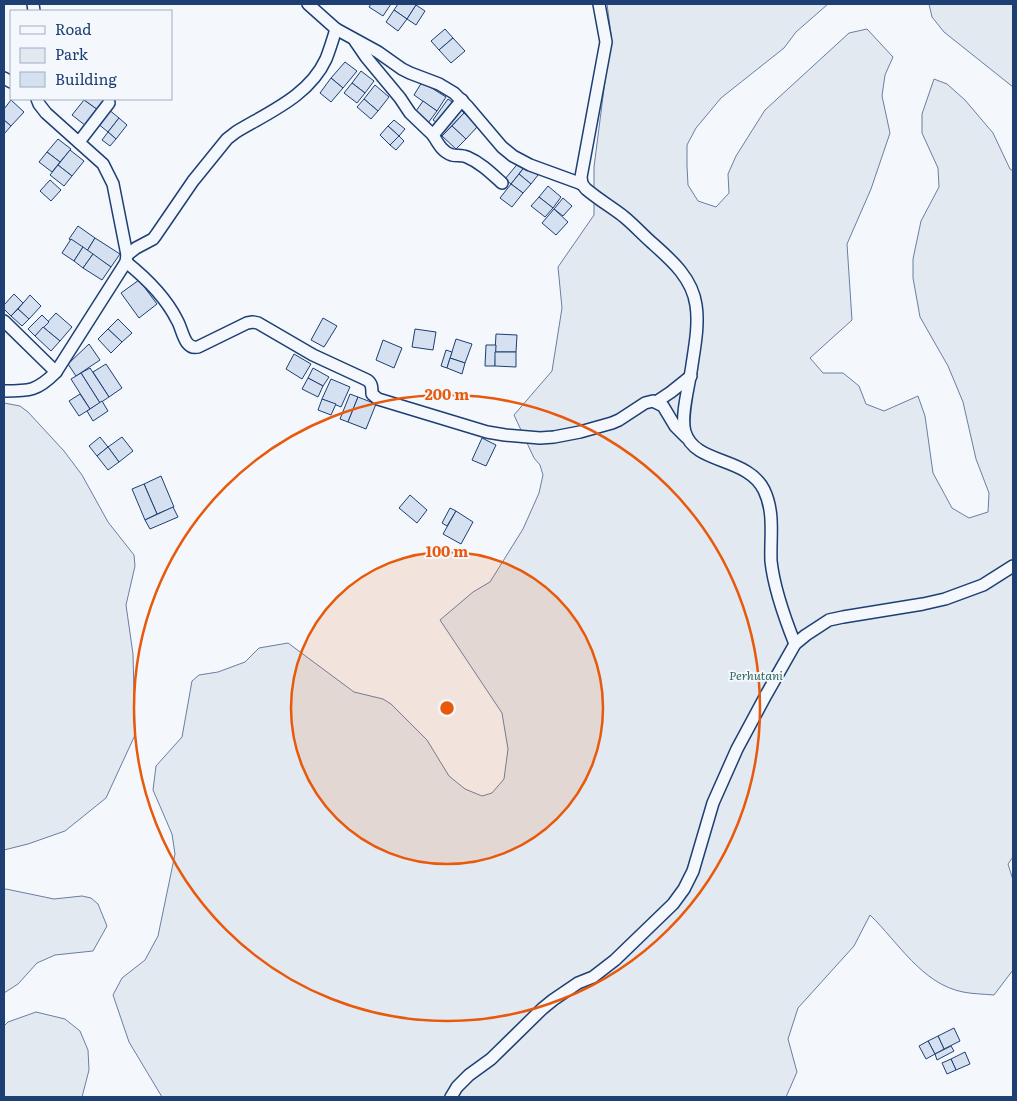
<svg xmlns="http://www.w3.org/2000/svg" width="1017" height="1101" font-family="Literata,serif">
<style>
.green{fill:#e3e9f0;stroke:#687fa3}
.building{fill:#d5e0f0;stroke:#1d3f73}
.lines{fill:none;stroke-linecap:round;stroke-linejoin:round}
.minor-casing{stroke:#1d3f73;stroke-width:14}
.minor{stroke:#f4f7fb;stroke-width:11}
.ring{fill:none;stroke:#e8590c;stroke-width:2.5}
.labels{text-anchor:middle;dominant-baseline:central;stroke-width:4;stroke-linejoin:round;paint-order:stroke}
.park-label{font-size:12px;font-style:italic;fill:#2c6c60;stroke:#f4f7fb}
.centre{fill:#e8590c;stroke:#f4f7fb;stroke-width:2.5}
.ring-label{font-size:15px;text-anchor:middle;font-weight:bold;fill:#e8590c;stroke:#f4f7fb;stroke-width:4;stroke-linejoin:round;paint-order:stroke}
</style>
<rect width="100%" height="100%" fill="#f4f7fb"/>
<g class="green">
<path d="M607,4H828L796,32L784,48L721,98L696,128L687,145V166L688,185L698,201L716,207L729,193L728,174L736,156L765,110L849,33L867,29L893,57L885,75L882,96L890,133L871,189L847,244L852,320L810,358L823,373H843L859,386L866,404L884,411L918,396L925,416L933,473L952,508L969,518L988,512L989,493L976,459L963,402L948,366L920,317L913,278V259L921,221L939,187L938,168L922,133V114L934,79L947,84L965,100L993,133L1010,169L1013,171V857L1008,864L1013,880V970L994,995C984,994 973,994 963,992C922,984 898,942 870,915L854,946L798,1008L788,1039L797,1072L786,1097H162L129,1042L113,995L122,978L145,960L158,936L175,854L172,834L153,790L156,766L182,737L192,681L199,675L218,672L245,662L259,648L288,643L354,692L383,699L391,704L427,740L449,776L465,789L482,796L492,793L504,779L508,749L502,713L440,620L473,592L490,582L523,529L539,493L543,475L540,465L534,458L514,415L552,371L562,308L558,267L594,215V167L611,34Z"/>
<polygon points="929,4 1013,4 1013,87 944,32 932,17"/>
<polygon points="4,403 20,406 28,412 64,451 82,475 108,522 134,555 135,566 126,605 133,654 135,735 106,798 65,831 28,844 4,850"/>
<polygon points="6,889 54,899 82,896 91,898 98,904 107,926 93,951 55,955 37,963 18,984 4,993 4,890"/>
<polygon points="36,1012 65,1019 80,1031 88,1050 89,1070 82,1097 4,1097 4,1026 8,1022"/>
</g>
<g class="building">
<polygon points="371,4 391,4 383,16 369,7"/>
<polygon points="398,4 414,4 416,5 407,19 394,10"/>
<polygon points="416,5 425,11 416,25 407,19"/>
<polygon points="394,10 407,19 398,31 386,22"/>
<polygon points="445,29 453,38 439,50 431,41"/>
<polygon points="453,38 465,51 451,63 439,50"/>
<polygon points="345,62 357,71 343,88 331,78"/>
<polygon points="361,71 374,81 365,93 352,83"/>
<polygon points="331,78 343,88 331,102 320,93"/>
<polygon points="422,82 446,97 437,111 414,95"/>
<polygon points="352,83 365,93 357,103 344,93"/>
<polygon points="375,85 389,97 378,111 364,99"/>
<polygon points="84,99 107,99 98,110 84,100"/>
<polygon points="364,99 378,111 371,119 357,107"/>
<polygon points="448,99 455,104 440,125 433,120"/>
<polygon points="11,100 24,112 11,126 4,120 4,109"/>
<polygon points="84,100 98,110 86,126 72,115"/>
<polygon points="423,101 437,111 428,123 414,114"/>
<polygon points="108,109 119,118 108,132 97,123"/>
<polygon points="460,109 464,113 442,136 438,132"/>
<polygon points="464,113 478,126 466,139 452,126"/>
<polygon points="119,118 127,125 116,139 108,132"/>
<polygon points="4,120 11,126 4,134"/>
<polygon points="394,120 405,129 399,136 388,126"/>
<polygon points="388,126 399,136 390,145 380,135"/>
<polygon points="452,126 466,139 456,149 442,136"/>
<polygon points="108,132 116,139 110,146 102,140"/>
<polygon points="399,136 404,141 396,150 390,145"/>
<polygon points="58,139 71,149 60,162 47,152"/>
<polygon points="70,150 84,161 72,176 58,165"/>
<polygon points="47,152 60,162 52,172 39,162"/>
<polygon points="520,161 526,165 511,184 505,179"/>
<polygon points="58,165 72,176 64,186 50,175"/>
<polygon points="526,165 538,175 531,184 519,174"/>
<polygon points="519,174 531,184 523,193 511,184"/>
<polygon points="50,180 61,190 51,201 40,191"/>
<polygon points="511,184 523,193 512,207 500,198"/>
<polygon points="548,186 561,197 553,208 539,197"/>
<polygon points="539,197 553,208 545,217 531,206"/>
<polygon points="563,198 572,206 563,216 554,209"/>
<polygon points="554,209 568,222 556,235 542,223"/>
<polygon points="78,226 95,238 87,251 69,239"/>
<polygon points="95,238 120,254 111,267 87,251"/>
<polygon points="71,239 83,247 74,261 62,253"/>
<polygon points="83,247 93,254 83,268 74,261"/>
<polygon points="93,254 111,267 102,280 83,268"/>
<polygon points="139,280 157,304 139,318 121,293"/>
<polygon points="14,294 23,303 11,316 4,309 4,305"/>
<polygon points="30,295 41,306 29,319 18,309"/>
<polygon points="18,309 29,319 22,326 11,316"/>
<polygon points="56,313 72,327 60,341 43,327"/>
<polygon points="42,315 49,322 35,336 28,329"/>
<polygon points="323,318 337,326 324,347 311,340"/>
<polygon points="118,319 132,333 122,342 108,329"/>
<polygon points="43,327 60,341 51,351 35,336"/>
<polygon points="108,329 122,342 111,353 98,339"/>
<polygon points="415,329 436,332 433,350 412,347"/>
<polygon points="496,334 517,335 516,352 495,352"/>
<polygon points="456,339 472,344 465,363 450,358"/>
<polygon points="383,340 402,348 394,368 376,360"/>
<polygon points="89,344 100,360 76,376 68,364"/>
<polygon points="486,345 496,345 495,366 485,366"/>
<polygon points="446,350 452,352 447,368 441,366"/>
<polygon points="495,352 516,352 516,367 495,366"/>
<polygon points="294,354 311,364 302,379 286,369"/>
<polygon points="450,358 465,363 462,374 447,368"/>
<polygon points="106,364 122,388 109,397 93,372"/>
<polygon points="90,368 109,397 100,403 81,373"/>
<polygon points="313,368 329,377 323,386 308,378"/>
<polygon points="81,373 100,403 90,409 71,379"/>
<polygon points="308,378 323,386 318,397 302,389"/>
<polygon points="331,379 350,387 341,407 322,399"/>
<polygon points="80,394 90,409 79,416 69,401"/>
<polygon points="350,394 358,397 348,422 340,419"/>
<polygon points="358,397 376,404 366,429 348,422"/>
<polygon points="322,399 336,404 331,415 318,410"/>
<polygon points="102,401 108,411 93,421 87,411"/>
<polygon points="100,437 108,447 97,456 89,446"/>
<polygon points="122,437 133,451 119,462 108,447"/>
<polygon points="482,438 496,445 486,466 472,460"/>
<polygon points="108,447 119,462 108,470 97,456"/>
<polygon points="161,476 174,507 157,514 144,484"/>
<polygon points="144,484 157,514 145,520 132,489"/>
<polygon points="410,495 427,510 417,523 399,508"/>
<polygon points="173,507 178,517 150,529 145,520"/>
<polygon points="450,508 456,511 447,526 442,523"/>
<polygon points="456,511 473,522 461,544 443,534"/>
<polygon points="954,1028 960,1041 944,1049 938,1036"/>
<polygon points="938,1036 944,1049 935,1054 928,1041"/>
<polygon points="928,1041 935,1054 926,1059 919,1046"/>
<polygon points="951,1046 954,1051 937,1060 935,1054"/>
<polygon points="965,1052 970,1064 956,1070 951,1059"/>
<polygon points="951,1059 956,1070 947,1074 942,1063"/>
</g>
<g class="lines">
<defs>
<g id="minor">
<polyline points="33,4 34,11"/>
<polyline points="308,4 336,29 378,52 402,69 410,73 439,84 454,93 468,107 502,147 513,156 530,165 582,184"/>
<path d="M599,4L606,42L581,177L582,184L586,189C598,199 611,207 623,216C633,224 641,233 651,242C670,259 692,277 696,305C699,324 695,345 692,365C690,382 680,416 685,432C695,465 747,456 764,490C775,513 770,537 771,561C774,589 785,619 795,644"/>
<polyline points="355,41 366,57 400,98 410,113 433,135 462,100"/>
<polyline points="4,78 11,82"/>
<path d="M433,135C438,143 442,152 452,155C457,156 462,155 467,157C481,163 491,173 502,183"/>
<polyline points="79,142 109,103"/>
<path d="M127,255L136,248L153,239L156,235L193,181L227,139L236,132C269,112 309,96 326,59C330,49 333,39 336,29"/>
<path d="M126,262C146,278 165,296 177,320C183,330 184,350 198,347L247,323L253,322L258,323L313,355L367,380C372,383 372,388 372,394L378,399L487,432L505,435L540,438L554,437L580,432L612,423L619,420L645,403L653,401L663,406L675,426L686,437"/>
<polyline points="4,321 56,372"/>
<path d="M4,391C30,391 37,391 56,372L126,262L127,255L113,184L103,164L46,113L39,104L37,99"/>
<polyline points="656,402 671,392 691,376"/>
<polyline points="451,1097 457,1087 469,1075 491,1059 542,1009 553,1000 578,983 593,977 615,960 673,904 684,889 693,871 713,803 737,749 766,695 795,644 806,635 829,620 843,617 923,604 945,599 983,585 1013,566"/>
</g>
</defs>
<use href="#minor" class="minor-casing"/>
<use href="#minor" class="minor"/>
</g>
<circle cx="447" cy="708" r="156" fill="#e8590c" fill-opacity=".12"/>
<g class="ring">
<circle cx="447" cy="708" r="156"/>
<circle cx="447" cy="708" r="313"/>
</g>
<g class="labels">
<g class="park-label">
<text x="756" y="675">Perhutani</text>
</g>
</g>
<circle cx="447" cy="708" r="8" class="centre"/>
<g class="ring-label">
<text x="447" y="400">200 m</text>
<text x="447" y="557">100 m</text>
</g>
<rect width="1017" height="1101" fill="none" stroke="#1d3f73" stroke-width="10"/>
<rect x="10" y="10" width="162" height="90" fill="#f4f7fb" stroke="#9eadc5"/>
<rect x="20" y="26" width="25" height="8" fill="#f4f7fb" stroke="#9eadc5"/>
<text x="55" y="35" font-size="15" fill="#1d3f73">Road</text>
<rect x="20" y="48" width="25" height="15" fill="#e3e9f0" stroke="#9eadc5"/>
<text x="55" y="60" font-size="15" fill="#1d3f73">Park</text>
<rect x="20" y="72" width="25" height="15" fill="#d5e0f0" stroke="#9eadc5"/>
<text x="55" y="85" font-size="15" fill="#1d3f73">Building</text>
</svg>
